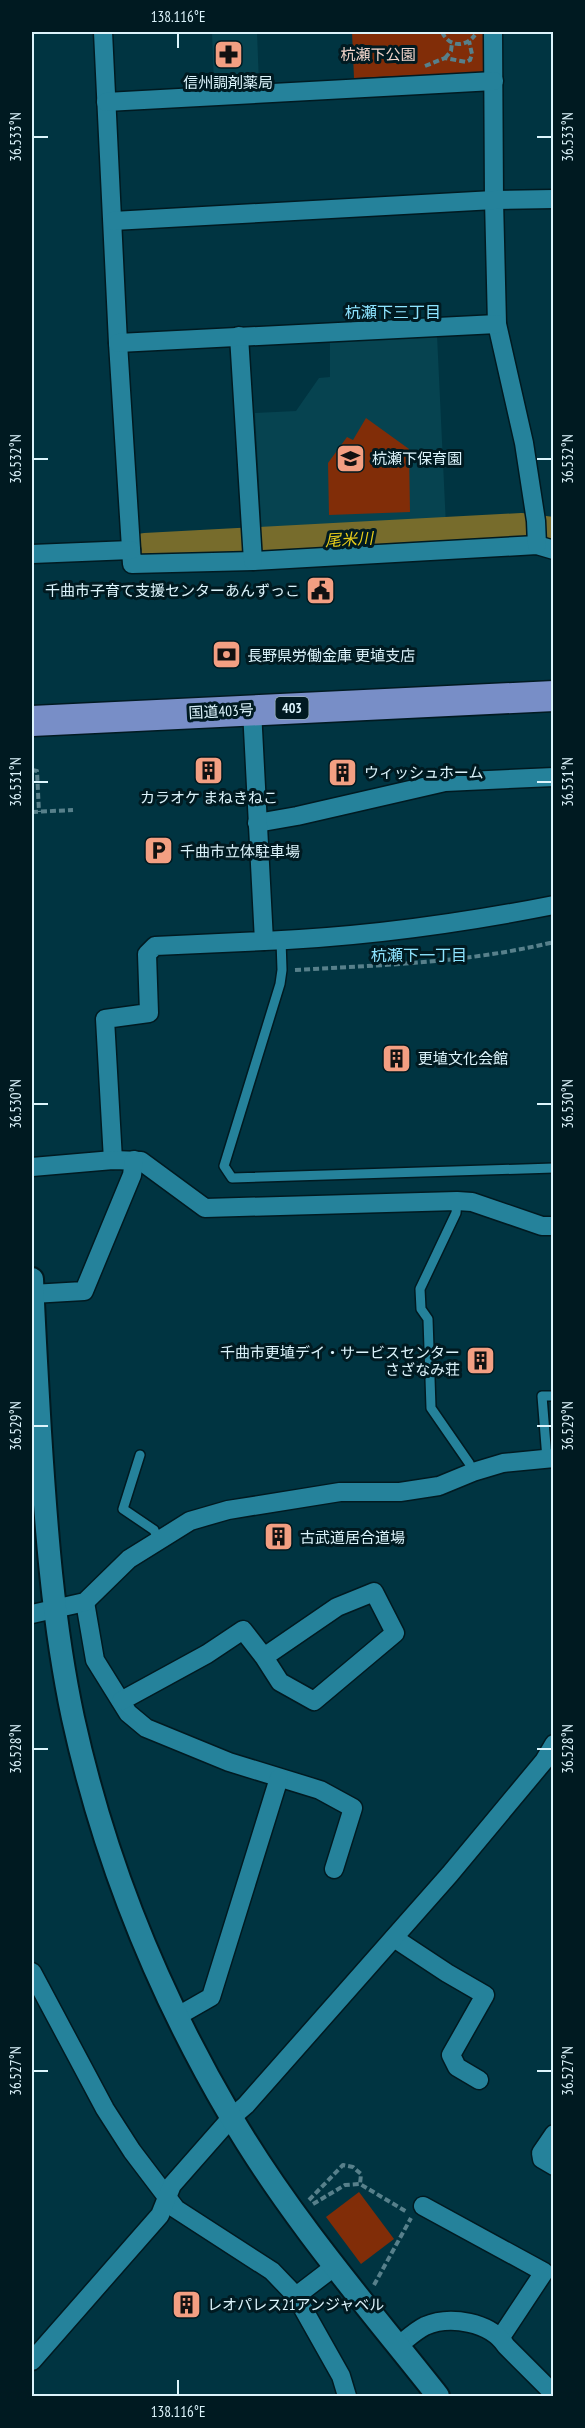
<svg xmlns="http://www.w3.org/2000/svg" width="585" height="2428" font-family="'PT Sans Narrow','Noto Sans JP',sans-serif">
<style>
.built{fill:#064350}
.green{fill:#812d08}
.lines{fill:none;stroke-linecap:round;stroke-linejoin:round}
.river{stroke:#776c2c;stroke-width:34}
.service-casing{stroke:#001a21;stroke-width:12}
.minor-casing{stroke:#001a21;stroke-width:21}
.tertiary-casing{stroke:#001a21;stroke-width:26}
.trunk-casing{stroke:#001a21;stroke-width:33}
.path{stroke:#57808b;stroke-width:4;stroke-dasharray:6 3;stroke-linecap:butt}
.service{stroke:#25829b;stroke-width:9}
.minor{stroke:#25829b;stroke-width:18}
.tertiary{stroke:#25829b;stroke-width:22}
.trunk{stroke:#788ec7;stroke-width:30}
.ticks{fill:none;stroke:#dcf4fc;stroke-width:2}
.labels{text-anchor:middle;dominant-baseline:central;stroke-width:6;stroke-linejoin:round;paint-order:stroke}
.shield{fill:#001a21;stroke:#9ab3ba;stroke-width:1.5}
.shield-label{font-size:14px;font-weight:bold;fill:#dcf4fc}
.park-label{font-size:15px;fill:#f1d4ca;stroke:#001a21}
.poi-label{font-size:15px;fill:#dcf4fc;stroke:#001a21;text-anchor:start}
.street-label{font-size:15px;fill:#dcf4fc;stroke:#001a21}
.neighbourhood-label{font-size:16px;fill:#8de4ff;stroke:#001a21}
.water-label{font-size:16px;font-style:italic;fill:#e8ce1a;stroke:#001a21}
.neatline{fill:none;stroke:#dcf4fc;stroke-width:2}
.ticks-label{font-size:15px;text-anchor:middle;fill:#dcf4fc}
</style>
<rect width="100%" height="100%" fill="#003441"/>
<g class="built">
<polygon points="212,32 257,32 259,84 214,86"/>
<polygon points="437,335 446,526 262,536 255,413 296,411 319,378 330,377 330,340"/>
</g>
<g class="green">
<polygon points="352,32 486,32 487,72 354,78"/>
<polygon points="366,418 409,449 410,512 329,515 328,463 347,437 353,440"/>
<polygon points="359,2192 394,2239 361,2264 326,2217"/>
</g>
<g class="lines">
<polyline class="river" points="145,550 522,530 554,534"/>
<defs>
<g id="service">
<polyline points="281,940 282,970 280,984 224,1166 232,1178 554,1168"/>
<polyline points="457,1201 456,1213 420,1289 421,1309 428,1319 431,1408 469,1463 473,1472"/>
<polyline points="140,1455 123,1509 154,1530 158,1539"/>
<polyline points="547,1459 542,1396 554,1396"/>
</g>
<g id="minor">
<polyline points="103,32 118,343 132,564 253,561 537,545 554,550"/>
<polyline points="493,32 494,200 497,324 524,443 536,521 537,545"/>
<polyline points="106,102 494,81"/>
<polyline points="113,221 494,200 554,199"/>
<polyline points="239,336 253,561"/>
<polyline points="118,343 497,324"/>
<polyline points="32,554 131,550"/>
<polyline points="257,823 297,816 445,782 554,777"/>
<path d="M264,941C362,937 458,924 554,905"/>
<polyline points="113,1160 105,1019 149,1013 147,954 155,946 264,941 252,710"/>
<polyline points="32,1167 113,1160 141,1161 205,1208 457,1201 472,1202 542,1226 554,1226"/>
<polyline points="32,1294 84,1291 132,1175 134,1160"/>
<polyline points="85,1602 95,1660 128,1713 146,1728 229,1762 320,1790 353,1808 334,1869"/>
<polyline points="32,1614 85,1602 129,1559 190,1521 228,1510 340,1492 400,1492 439,1486 473,1472 503,1463 554,1458"/>
<polyline points="121,1701 207,1654 243,1630 264,1657 337,1607 374,1592 395,1633 314,1701 280,1682 264,1657"/>
<polyline points="394,1938 447,1973 485,1995 451,2055 457,2067 479,2080"/>
<polyline points="32,1972 105,2109 132,2151 176,2209 272,2271 296,2296 341,2376 347,2396"/>
<polyline points="176,2017 211,1997 279,1778"/>
<polyline points="554,2134 541,2153 542,2159 554,2166"/>
<polyline points="423,2206 544,2272 501,2337"/>
<polyline points="296,2296 334,2267"/>
<path d="M398,2346C407,2339 415,2331 425,2326C450,2315 491,2322 506,2346L554,2394"/>
<polyline points="32,2361 160,2215 172,2185 231,2118 246,2105 450,1874 544,1761 554,1744"/>
</g>
<path id="tertiary" d="M32,1279C34,1330 37,1381 40,1432C46,1527 53,1624 73,1718C104,1859 157,1991 230,2115C289,2216 366,2305 438,2396"/>
<polyline id="trunk" points="32,721 554,696"/>
</defs>
<use href="#service" class="service-casing"/>
<use href="#minor" class="minor-casing"/>
<use href="#tertiary" class="tertiary-casing"/>
<use href="#trunk" class="trunk-casing"/>
<g class="path">
<path d="M442,32C449,47 465,48 475,35"/>
<polyline points="445,58 451,51 452,43"/>
<polyline points="425,66 445,58 466,62 470,60 472,54 469,41"/>
<polyline points="32,770 37,771 39,812"/>
<polyline points="32,812 73,810"/>
<path d="M295,970C383,965 467,963 554,942"/>
<polyline points="309,2200 343,2165 353,2167 361,2174 360,2184"/>
<polyline points="313,2204 345,2185 360,2184 407,2212"/>
<polyline points="374,2285 411,2218"/>
</g>
<use href="#service" class="service"/>
<use href="#minor" class="minor"/>
<use href="#tertiary" class="tertiary"/>
<use href="#trunk" class="trunk"/>
</g>
<path class="ticks" d="M178,33V48M33,137H48M537,137H552M33,459H48M537,459H552M33,782H48M537,782H552M33,1104H48M537,1104H552M33,1426H48M537,1426H552M33,1749H48M537,1749H552M33,2071H48M537,2071H552M178,2380V2395"/>
<defs>
<symbol id="pharmacy-square" viewBox="-11 -11 22 22"><rect x="-9" y="-9" width="18" height="18" rx="4" fill="#f39f82" stroke="#001a21"/><path d="M-2-6h4v4h4v4h-4v4h-4v-4h-4v-4h4Z" fill="#111"/></symbol>
<symbol id="school-square" viewBox="-11 -11 22 22"><rect x="-9" y="-9" width="18" height="18" rx="4" fill="#f39f82" stroke="#001a21"/><path d="M0-5L7-2L0 1L-7-2ZM-4 1L0 2.5L4 1V4Q0 6-4 4Z" fill="#111"/></symbol>
<symbol id="civic-square" viewBox="-11 -11 22 22"><rect x="-9" y="-9" width="18" height="18" rx="4" fill="#f39f82" stroke="#001a21"/><path d="M-.6-6.5H3V-4.5H.6V-3L4-1V1h2V6H-6V1h2V-1L-.6-3ZM-1.2 2.5V6h2.4V2.5Z" fill="#111"/></symbol>
<symbol id="bank-square" viewBox="-11 -11 22 22"><rect x="-9" y="-9" width="18" height="18" rx="4" fill="#f39f82" stroke="#001a21"/><path d="M-6-4H6V4H-6ZM0-2.3a2.3 2.3 0 1 0 0 4.6a2.3 2.3 0 1 0 0-4.6Z" fill="#111"/></symbol>
<symbol id="building-square" viewBox="-11 -11 22 22"><rect x="-9" y="-9" width="18" height="18" rx="4" fill="#f39f82" stroke="#001a21"/><path d="M-4-6H4V6H1V3H-1V6H-4ZM-2.5-4.3h1.7v1.8h-1.7ZM.8-4.3h1.7v1.8H.8ZM-2.5-1h1.7V.8h-1.7ZM.8-1h1.7V.8H.8Z" fill="#111"/></symbol>
<symbol id="parking-square" viewBox="-11 -11 22 22"><rect x="-9" y="-9" width="18" height="18" rx="4" fill="#f39f82" stroke="#001a21"/><path d="M-3.5-5.5H1a3.5 3.5 0 0 1 0 7H-1V5.5H-3.5ZM-1-3.4V-.6H.8a1.4 1.4 0 0 0 0-2.8Z" fill="#111"/></symbol>
</defs>
<g fill-rule="evenodd">
<use href="#pharmacy-square" x="212" y="38" width="33" height="33"/>
<use href="#school-square" x="334" y="442" width="33" height="33"/>
<use href="#civic-square" x="304" y="574" width="33" height="33"/>
<use href="#bank-square" x="210" y="638" width="33" height="33"/>
<use href="#building-square" x="192" y="754" width="33" height="33"/>
<use href="#building-square" x="326" y="756" width="33" height="33"/>
<use href="#parking-square" x="142" y="834" width="33" height="33"/>
<use href="#building-square" x="380" y="1042" width="33" height="33"/>
<use href="#building-square" x="464" y="1344" width="33" height="33"/>
<use href="#building-square" x="262" y="1520" width="33" height="33"/>
<use href="#building-square" x="170" y="2288" width="33" height="33"/>
</g>
<g class="labels">
<rect class="shield" x="275.5" y="697" width="33" height="22" rx="4.5"/>
<g class="shield-label">
<text x="292" y="708">403</text>
</g>
<g class="park-label">
<text x="378" y="54">杭瀬下公園</text>
</g>
<g class="poi-label">
<text x="228" y="82" text-anchor="middle">信州調剤薬局</text>
<text x="372" y="458">杭瀬下保育園</text>
<text x="300" y="590" text-anchor="end">千曲市子育て支援センターあんずっこ</text>
<text x="247" y="655">長野県労働金庫 更埴支店</text>
<text x="364" y="772">ウィッシュホーム</text>
<text x="209" y="797" text-anchor="middle">カラオケ まねきねこ</text>
<text x="180" y="851">千曲市立体駐車場</text>
<text x="418" y="1058">更埴文化会館</text>
<text x="460" y="1352" text-anchor="end">千曲市更埴デイ・サービスセンター<tspan x="460" dy="17">さざなみ荘</tspan></text>
<text x="300" y="1537">古武道居合道場</text>
<text x="207" y="2304">レオパレス21アンジャベル</text>
</g>
<g class="street-label">
<text transform="translate(221 711) rotate(-3)">国道403号</text>
</g>
<g class="neighbourhood-label">
<text x="393" y="312">杭瀬下三丁目</text>
<text x="419" y="955">杭瀬下一丁目</text>
</g>
<g class="water-label">
<text transform="translate(349 539) rotate(-3)">尾米川</text>
</g>
</g>
<rect width="585" height="2428" fill="none" stroke="#001a21" stroke-width="66"/>
<rect x="33" y="33" width="519" height="2362" class="neatline"/>
<g class="ticks-label">
<text x="178" y="22">138.116°E</text>
<text transform="translate(16 137) rotate(-90)" y="5">36.533°N</text>
<text transform="translate(568 137) rotate(-90)" y="5">36.533°N</text>
<text transform="translate(16 459) rotate(-90)" y="5">36.532°N</text>
<text transform="translate(568 459) rotate(-90)" y="5">36.532°N</text>
<text transform="translate(16 782) rotate(-90)" y="5">36.531°N</text>
<text transform="translate(568 782) rotate(-90)" y="5">36.531°N</text>
<text transform="translate(16 1104) rotate(-90)" y="5">36.530°N</text>
<text transform="translate(568 1104) rotate(-90)" y="5">36.530°N</text>
<text transform="translate(16 1426) rotate(-90)" y="5">36.529°N</text>
<text transform="translate(568 1426) rotate(-90)" y="5">36.529°N</text>
<text transform="translate(16 1749) rotate(-90)" y="5">36.528°N</text>
<text transform="translate(568 1749) rotate(-90)" y="5">36.528°N</text>
<text transform="translate(16 2071) rotate(-90)" y="5">36.527°N</text>
<text transform="translate(568 2071) rotate(-90)" y="5">36.527°N</text>
<text x="178" y="2417">138.116°E</text>
</g>
</svg>
